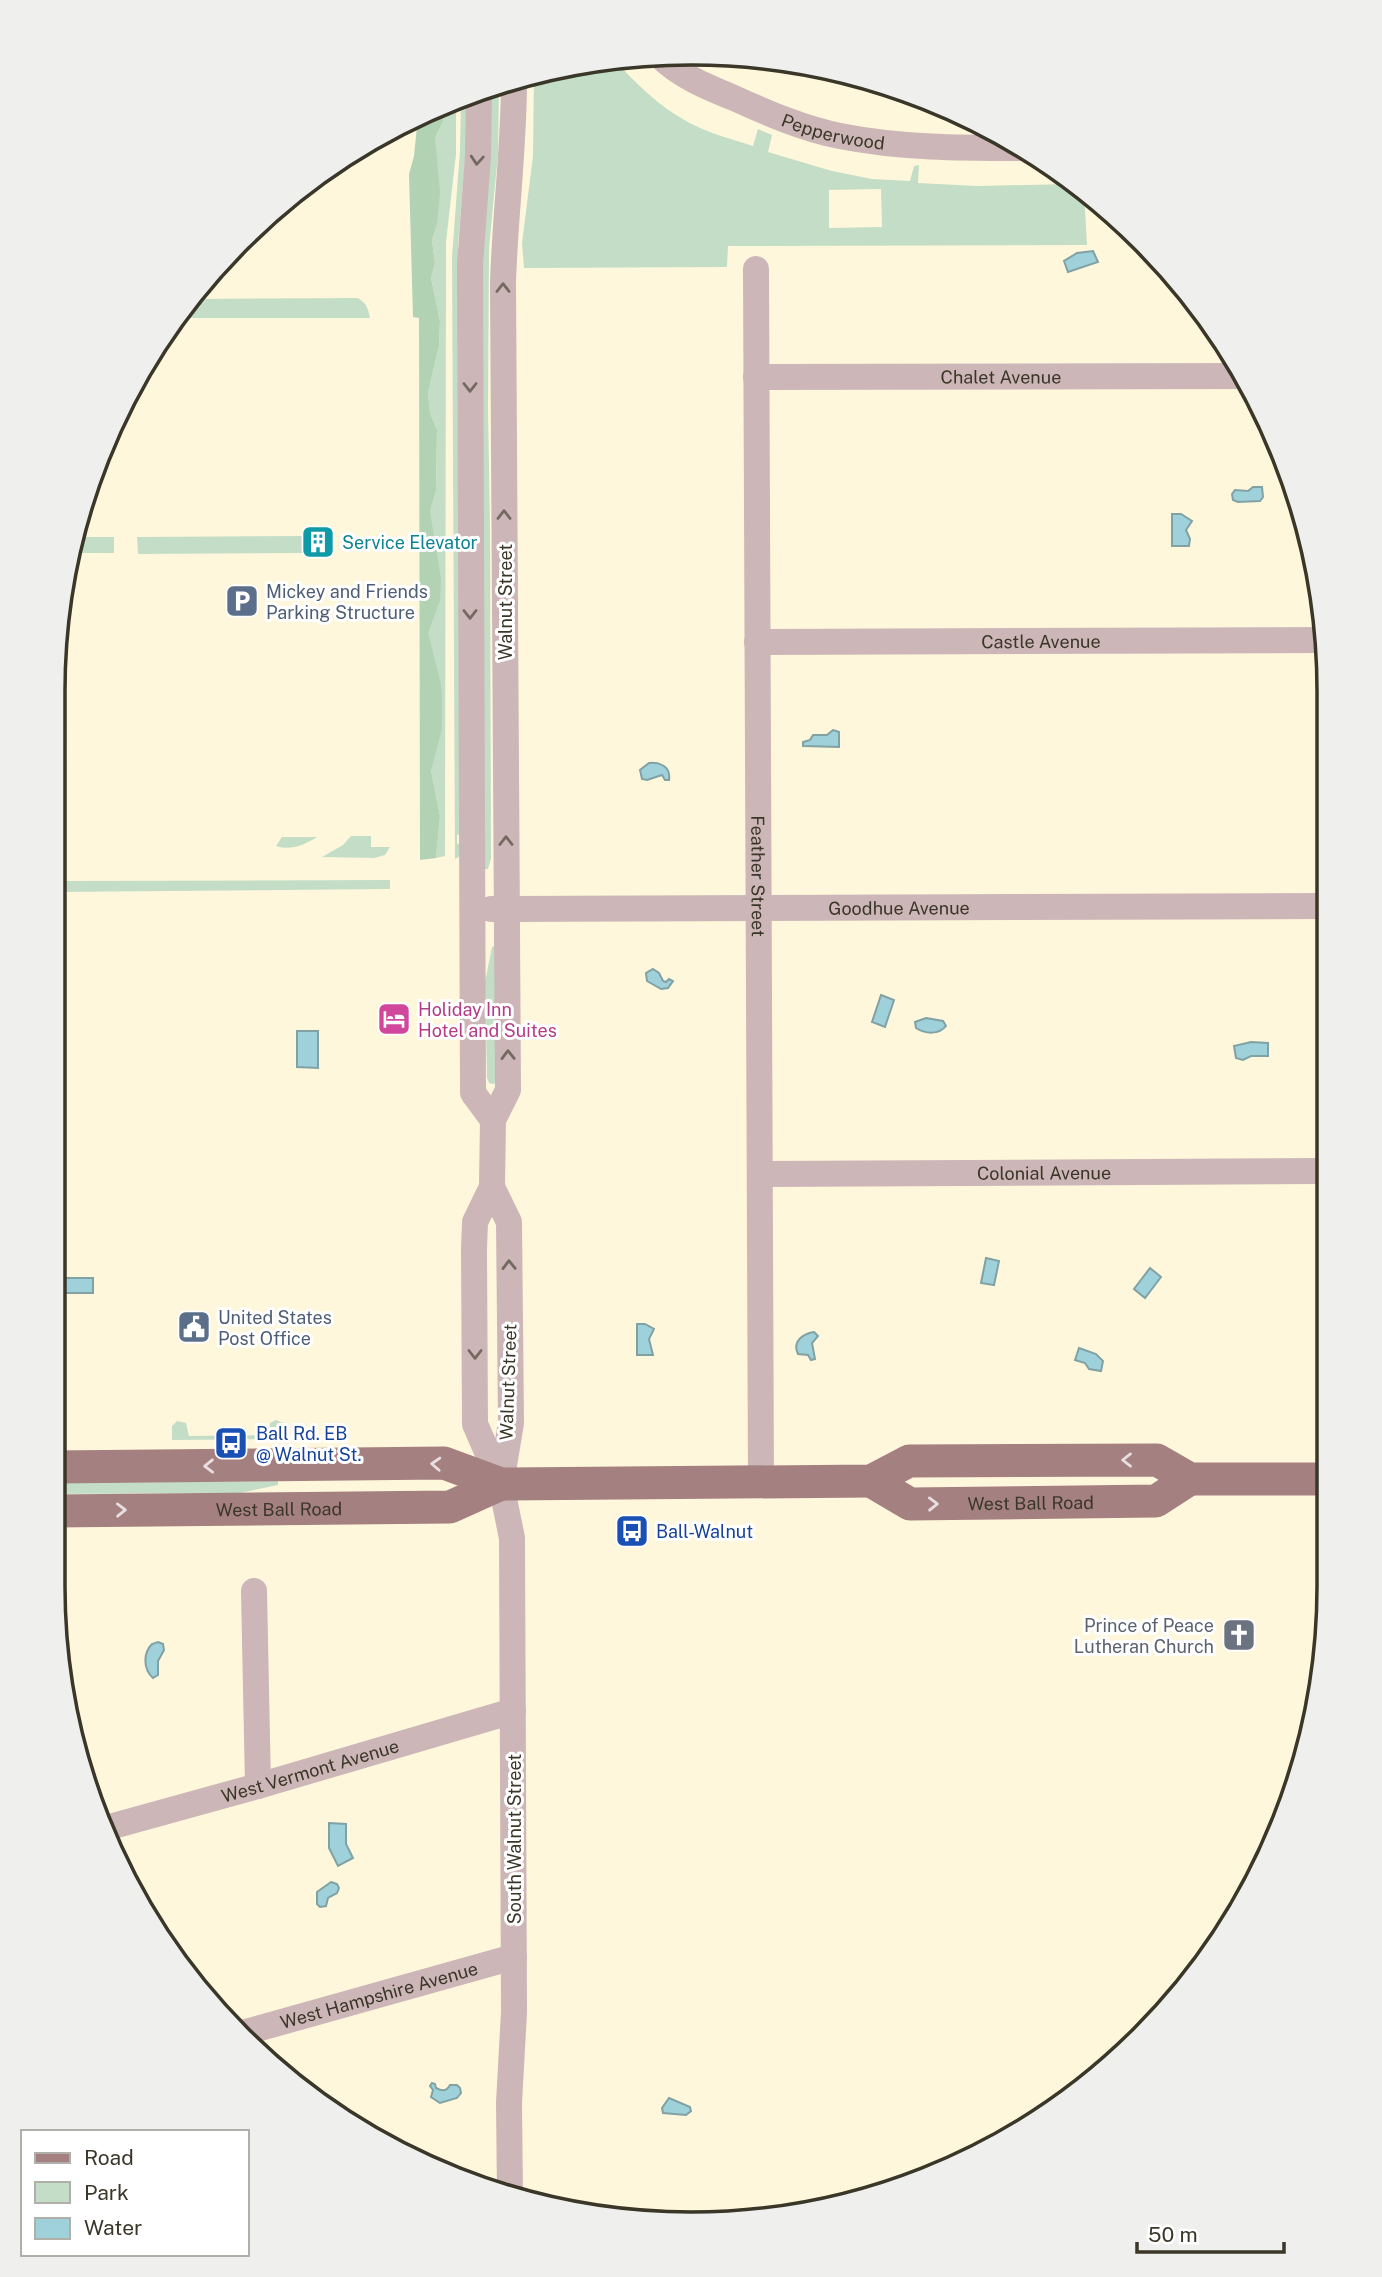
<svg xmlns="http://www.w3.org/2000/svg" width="1382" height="2277" font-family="'Public Sans',sans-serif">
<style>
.green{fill:#c4ddc6;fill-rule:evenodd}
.forest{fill:#b2d2b4}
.water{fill:#9fd1db;stroke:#81a2a5;stroke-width:2}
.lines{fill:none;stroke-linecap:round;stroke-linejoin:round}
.minor{stroke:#ccb6b7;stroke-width:26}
.major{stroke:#a58081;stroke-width:33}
.oneway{stroke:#746961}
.oneway2{stroke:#e8dfe0}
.labels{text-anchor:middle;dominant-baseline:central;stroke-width:6;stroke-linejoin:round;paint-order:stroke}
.street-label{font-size:18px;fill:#3a3628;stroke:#fff}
.culture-label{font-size:18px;fill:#0d838f;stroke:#fff;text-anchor:start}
.service-label{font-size:18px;fill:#4e5e75;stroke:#fff;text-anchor:start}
.hotel-label{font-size:18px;fill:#b23c85;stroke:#fff;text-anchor:start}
.transit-label{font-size:18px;fill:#164399;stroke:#fff;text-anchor:start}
.worship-label{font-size:18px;fill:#5b616d;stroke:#fff;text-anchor:end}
.rim{fill:none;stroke:#3a3628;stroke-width:3.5}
</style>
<rect width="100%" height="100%" fill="#fff7db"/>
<g class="green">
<path d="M634,58L621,67C644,92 669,114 700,128C716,135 735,140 753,146L758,129L772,135L768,152L832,171L872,179L910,181L914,166L919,165L918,183L977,186L1069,184L1070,180L1084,192L1087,245L728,246L727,267L524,268L522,243L533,156L534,75L567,65L616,60L618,62ZM881,189L882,227L829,228V190Z"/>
<polygon points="499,85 498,154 489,248 488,408 490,530 491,858 488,869 483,869 479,231 489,88"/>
<polygon points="469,94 469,115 458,244 463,833 457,835 457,844 462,843 462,855 455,859 452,257 460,150 461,97"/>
<polygon points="456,98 456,154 446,242 445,856 436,858 440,816 431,770 428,633 430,512 436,491 437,430 430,413 428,393 439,346 440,321 431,278 435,263 432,240 437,225 435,138 443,122 447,101"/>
<path d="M357,298C366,302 368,308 370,318H175L191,299Z"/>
<polygon points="311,536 311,553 138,554 137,537"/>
<polygon points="76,537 114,537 114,553 73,553"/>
<polygon points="351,836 371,836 371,847 390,847 385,855 374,858 322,857 343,845"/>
<path d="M282,837H317C304,845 291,851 276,846Z"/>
<polygon points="390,880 390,889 54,892 54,881"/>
<polygon points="496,945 498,1082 493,1084 489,1083 487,1078 485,982 492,947"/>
<polygon points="276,1420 283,1423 285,1439 172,1440 172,1426 177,1421 186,1423 189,1436 269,1435 270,1423"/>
<polygon points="278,1481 278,1485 240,1493 53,1494 53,1483"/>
</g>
<polygon class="forest" points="447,101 443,122 435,138 440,192 437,225 432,240 435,263 431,278 440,321 439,346 428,393 430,413 437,430 436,491 430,512 441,579 440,600 428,633 441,684 442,698 442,729 431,770 440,816 436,858 420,860 419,318 413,317 409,174 414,156 418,116"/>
<g class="water">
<polygon points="1093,251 1098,262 1068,272 1064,261 1077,253"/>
<polygon points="1253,487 1262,487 1263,497 1260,501 1238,502 1233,500 1232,494 1235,490 1248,491"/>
<polygon points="1172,514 1181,514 1192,521 1186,530 1190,539 1189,546 1172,546"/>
<polygon points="833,730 839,732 839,747 803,746 803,742 810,740 813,735 827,735"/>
<path d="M649,763C661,762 671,767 669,780H665L662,775L647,780L642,779L640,770Z"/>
<polygon points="653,969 659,973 663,981 666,982 669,979 673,981 668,988 661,989 647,981 646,973"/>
<polygon points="881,995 894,1000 885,1027 872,1022"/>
<path d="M926,1018L943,1021L946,1026C939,1035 925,1034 916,1028L915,1022Z"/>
<polygon points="297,1031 318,1031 318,1068 297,1067"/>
<polygon points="1251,1042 1268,1043 1268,1056 1251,1056 1243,1060 1236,1058 1234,1046"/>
<polygon points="986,1258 999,1261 994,1285 981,1283"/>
<polygon points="1150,1268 1161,1277 1145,1298 1134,1289"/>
<rect x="56" y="1278" width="37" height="15"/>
<polygon points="637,1324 645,1324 654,1329 649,1339 653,1355 637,1355"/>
<path d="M814,1332L818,1336L812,1343L815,1359L811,1360L808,1355L798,1354C792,1342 802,1334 814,1332Z"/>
<polygon points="1079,1348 1096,1354 1103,1361 1101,1371 1089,1369 1085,1363 1075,1360"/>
<path d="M158,1642L163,1644L164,1650L158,1661V1675L153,1678C143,1669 143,1653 152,1644Z"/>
<polygon points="329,1823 346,1824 346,1844 353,1858 338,1866 329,1848"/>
<polygon points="331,1882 337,1884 339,1888 337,1893 328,1898 326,1906 320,1907 317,1904 317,1892"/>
<path d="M432,2083L435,2084L436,2088C442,2091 446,2092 450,2085H457L460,2088L461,2093L457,2098L440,2103L431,2097L433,2090L430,2086Z"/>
<polygon points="669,2098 690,2107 691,2111 686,2115 663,2113 662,2108"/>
</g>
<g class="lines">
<g class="minor">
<path id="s1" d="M660,56C680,76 707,87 734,98C767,113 804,129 840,136C900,148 961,148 1022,148"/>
<polyline points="479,91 478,156 470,264 473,1093 493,1120"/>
<path id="s2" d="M756,269L761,1482"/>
<path id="s3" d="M756,377L1246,376"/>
<path id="s4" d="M757,642L1324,640"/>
<path id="s5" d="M491,909L1325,906"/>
<path id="s6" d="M760,1174L1326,1171"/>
<polyline points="492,1187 509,1222 511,1423 501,1483"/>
<polyline points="254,1591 258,1786"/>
<path id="s7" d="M106,1828L258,1786L513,1711"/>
<path id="s8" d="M246,2032L514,1957"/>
<path d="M510,2195L509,2103L514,2012L512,1538L501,1484L475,1424L474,1249L475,1222L492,1187L493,1120L508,1090L503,283C505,215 514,148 514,81"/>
</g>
<g class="major">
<polyline points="53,1467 444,1463 501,1484 871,1481 909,1461 1157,1460 1190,1479 1328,1479"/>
<path id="s9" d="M871,1481L910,1504L1156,1501L1190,1479"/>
<path id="s10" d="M53,1511L450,1507L501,1484"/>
</g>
</g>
<defs><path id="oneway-chevron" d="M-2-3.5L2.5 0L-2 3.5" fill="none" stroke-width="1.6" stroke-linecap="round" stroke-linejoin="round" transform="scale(1.75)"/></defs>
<g class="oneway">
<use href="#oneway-chevron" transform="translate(477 160) rotate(94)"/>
<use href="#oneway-chevron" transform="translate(503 288) rotate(-90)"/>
<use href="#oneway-chevron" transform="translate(470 387) rotate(90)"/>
<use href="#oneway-chevron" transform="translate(504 515) rotate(-90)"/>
<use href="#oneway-chevron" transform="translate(470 614) rotate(90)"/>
<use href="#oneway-chevron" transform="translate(506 841) rotate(-90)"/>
<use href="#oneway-chevron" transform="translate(508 1055) rotate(-91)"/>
<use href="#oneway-chevron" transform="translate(509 1265) rotate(-91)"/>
<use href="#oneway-chevron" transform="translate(475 1354) rotate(90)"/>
</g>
<g class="oneway2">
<use href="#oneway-chevron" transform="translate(1127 1460) rotate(180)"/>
<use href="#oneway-chevron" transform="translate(436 1464) rotate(-177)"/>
<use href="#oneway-chevron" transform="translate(209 1466) rotate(179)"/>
<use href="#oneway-chevron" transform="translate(933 1504) rotate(-1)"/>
<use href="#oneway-chevron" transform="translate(121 1510) rotate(-1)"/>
</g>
<defs>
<symbol id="building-square" viewBox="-11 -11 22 22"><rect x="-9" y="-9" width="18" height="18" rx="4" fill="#0f9aa8" stroke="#fff"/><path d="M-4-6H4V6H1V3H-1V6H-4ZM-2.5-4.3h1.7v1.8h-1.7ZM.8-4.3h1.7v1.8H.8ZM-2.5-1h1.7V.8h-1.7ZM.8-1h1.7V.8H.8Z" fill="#fff"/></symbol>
<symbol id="parking-square" viewBox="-11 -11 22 22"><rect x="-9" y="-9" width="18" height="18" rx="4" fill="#5c6f8a" stroke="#fff"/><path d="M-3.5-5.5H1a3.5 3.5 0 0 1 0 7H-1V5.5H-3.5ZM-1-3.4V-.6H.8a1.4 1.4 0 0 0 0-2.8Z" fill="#fff"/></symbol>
<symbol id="hotel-square" viewBox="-11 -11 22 22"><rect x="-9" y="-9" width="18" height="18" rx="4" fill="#d1479c" stroke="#fff"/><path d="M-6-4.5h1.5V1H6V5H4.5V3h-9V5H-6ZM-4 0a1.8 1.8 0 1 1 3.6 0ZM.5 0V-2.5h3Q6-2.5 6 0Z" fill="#fff"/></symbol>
<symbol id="civic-square" viewBox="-11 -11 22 22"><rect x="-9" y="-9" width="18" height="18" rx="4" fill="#5c6f8a" stroke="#fff"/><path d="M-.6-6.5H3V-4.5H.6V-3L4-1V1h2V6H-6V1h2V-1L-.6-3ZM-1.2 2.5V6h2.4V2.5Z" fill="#fff"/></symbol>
<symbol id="bus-square" viewBox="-11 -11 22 22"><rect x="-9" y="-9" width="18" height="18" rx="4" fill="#1a4fb4" stroke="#fff"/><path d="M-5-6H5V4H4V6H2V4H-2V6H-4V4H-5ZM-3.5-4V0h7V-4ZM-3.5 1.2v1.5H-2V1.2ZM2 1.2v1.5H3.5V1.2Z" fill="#fff"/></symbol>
<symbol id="church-square" viewBox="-11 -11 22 22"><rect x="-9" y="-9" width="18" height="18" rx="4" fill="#6b7280" stroke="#fff"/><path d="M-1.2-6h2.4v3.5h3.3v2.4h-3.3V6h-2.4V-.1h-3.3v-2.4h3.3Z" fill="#fff"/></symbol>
</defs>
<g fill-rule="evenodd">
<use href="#building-square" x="299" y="523" width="38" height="38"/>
<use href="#parking-square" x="223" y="582" width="38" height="38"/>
<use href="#hotel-square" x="375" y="1000" width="38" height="38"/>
<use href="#civic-square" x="175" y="1308" width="38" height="38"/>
<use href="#bus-square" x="212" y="1424" width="38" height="38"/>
<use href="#bus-square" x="613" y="1512" width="38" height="38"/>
<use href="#church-square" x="1220" y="1616" width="38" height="38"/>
</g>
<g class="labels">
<g class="street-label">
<text stroke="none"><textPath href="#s1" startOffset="191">Pepperwood</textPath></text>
<text stroke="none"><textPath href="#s3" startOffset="245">Chalet Avenue</textPath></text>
<text transform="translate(505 602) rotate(-90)">Walnut Street</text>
<text stroke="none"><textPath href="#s4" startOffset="284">Castle Avenue</textPath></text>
<text stroke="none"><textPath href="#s2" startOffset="607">Feather Street</textPath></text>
<text stroke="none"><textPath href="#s5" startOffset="408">Goodhue Avenue</textPath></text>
<text stroke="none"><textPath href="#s6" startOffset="284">Colonial Avenue</textPath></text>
<text transform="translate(508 1382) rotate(-88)">Walnut Street</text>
<text stroke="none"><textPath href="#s9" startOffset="166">West Ball Road</textPath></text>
<text stroke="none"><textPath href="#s10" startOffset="226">West Ball Road</textPath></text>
<text stroke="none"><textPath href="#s7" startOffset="212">West Vermont Avenue</textPath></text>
<text transform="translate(514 1839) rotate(-90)">South Walnut Street</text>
<text stroke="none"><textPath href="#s8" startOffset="138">West Hampshire Avenue</textPath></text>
</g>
<g class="culture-label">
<text x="342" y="542">Service Elevator</text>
</g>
<g class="service-label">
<text x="266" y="591">Mickey and Friends<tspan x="266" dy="21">Parking Structure</tspan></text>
<text x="218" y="1317">United States<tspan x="218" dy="21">Post Office</tspan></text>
</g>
<g class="hotel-label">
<text x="418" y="1009">Holiday Inn<tspan x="418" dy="21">Hotel and Suites</tspan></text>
</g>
<g class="transit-label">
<text x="256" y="1433">Ball Rd. EB<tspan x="256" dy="21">@ Walnut St.</tspan></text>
<text x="656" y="1531">Ball-Walnut</text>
</g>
<g class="worship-label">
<text x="1214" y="1625">Prince of Peace<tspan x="1214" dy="21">Lutheran Church</tspan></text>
</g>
</g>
<path d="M0 0H1382V2277H0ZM691 65H691A626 626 0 0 1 1317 691V1586A626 626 0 0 1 691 2212H691A626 626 0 0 1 65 1586V691A626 626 0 0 1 691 65Z" fill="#efefee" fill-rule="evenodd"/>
<path class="rim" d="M691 65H691A626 626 0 0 1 1317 691V1586A626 626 0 0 1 691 2212H691A626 626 0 0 1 65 1586V691A626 626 0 0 1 691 65Z"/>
<rect x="21" y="2130" width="228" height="126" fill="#ffffff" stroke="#b0afa9" stroke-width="2"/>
<rect x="35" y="2153" width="35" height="10" fill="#a58081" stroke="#b0afa9" stroke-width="2"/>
<text x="84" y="2165" font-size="21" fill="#3a3628">Road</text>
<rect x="35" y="2182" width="35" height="21" fill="#c4ddc6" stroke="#b0afa9" stroke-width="2"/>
<text x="84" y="2200" font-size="21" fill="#3a3628">Park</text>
<rect x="35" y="2218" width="35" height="21" fill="#9fd1db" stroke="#b0afa9" stroke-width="2"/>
<text x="84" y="2235" font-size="21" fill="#3a3628">Water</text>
<path d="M1137 2242v10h147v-10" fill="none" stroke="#3a3628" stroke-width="3.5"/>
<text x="1148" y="2242" font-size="21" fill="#3a3628" stroke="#ffffff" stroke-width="5" paint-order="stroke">50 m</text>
</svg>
